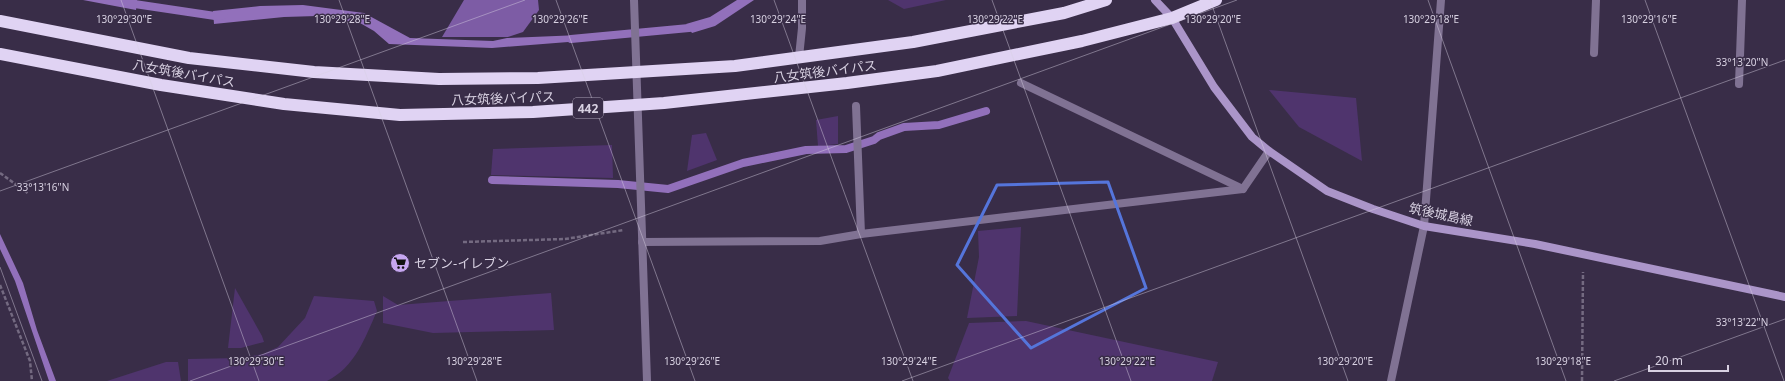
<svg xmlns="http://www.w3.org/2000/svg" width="1785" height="381" font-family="'Noto Sans','Noto Sans JP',sans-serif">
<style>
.green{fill:#4f346d}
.forest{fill:#7d5ca5}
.water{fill:#9270bb}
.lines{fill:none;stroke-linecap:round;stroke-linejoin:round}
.stream{stroke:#9270bb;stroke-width:8}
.path{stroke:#746a81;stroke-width:2.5;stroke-dasharray:4 2;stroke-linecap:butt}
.lane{stroke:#807293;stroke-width:8}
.street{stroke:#807293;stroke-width:8}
.secondary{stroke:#ab95c9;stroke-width:8}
.highway{stroke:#e0d3f3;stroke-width:12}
.marked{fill:none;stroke:#5575db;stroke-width:3;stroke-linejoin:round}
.ticks{fill:none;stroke:#d8d1e2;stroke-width:1;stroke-opacity:0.45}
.labels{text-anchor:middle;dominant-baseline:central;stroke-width:3;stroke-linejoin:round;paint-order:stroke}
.shield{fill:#392d48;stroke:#a8a0b4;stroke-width:1}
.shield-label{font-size:12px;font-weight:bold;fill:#d8d1e2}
.street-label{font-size:13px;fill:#d8d1e2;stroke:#392d48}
.poi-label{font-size:13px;fill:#d8d1e2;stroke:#392d48;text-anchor:start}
.ticks-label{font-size:10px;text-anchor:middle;fill:#d8d1e2;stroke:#392d48;stroke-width:3;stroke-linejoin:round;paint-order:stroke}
</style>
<rect width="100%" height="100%" fill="#392d48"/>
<g class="green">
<polygon points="888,0 946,0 904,9"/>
<polygon points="1269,90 1356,98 1362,161 1299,127"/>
<polygon points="838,116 838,144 818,146 816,120"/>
<polygon points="706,133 717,160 687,171 692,135"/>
<polygon points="612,145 613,178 491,175 493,149"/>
<polygon points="1021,227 1017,316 967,318 979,257 978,231"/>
<polygon points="235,288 262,336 264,342 241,348 228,348"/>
<polygon points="551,293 554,330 433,333 383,323 383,296 398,305"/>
<path d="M314,296L374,301L377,311C365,338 355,367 327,381H188V359L241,358L263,354L278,347L305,318Z"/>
<polygon points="1026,321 1218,362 1212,381 950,381 948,378 969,323"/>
<polygon points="166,362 178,362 181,381 107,381"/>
</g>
<polygon class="forest" points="464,0 538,0 539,10 523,32 508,37 442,37"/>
<g class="water">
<polygon points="83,0 137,0 136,10"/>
<polygon points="737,0 754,0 715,26 692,33 686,24 710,17"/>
<polygon points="303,5 364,13 410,38 493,41 507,38 580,35 581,41 492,48 389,44 374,31 360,23 317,16 284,17 214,24 213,11 260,6"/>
<polygon points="0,234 23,283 37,330 56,381 49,381 15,281 0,249"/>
</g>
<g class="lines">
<g class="stream">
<polyline points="108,0 215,16 224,15"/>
<polyline points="571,39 689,28 699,26"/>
<polyline points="492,180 618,184 668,189 743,163 806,150 846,149 874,140 879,136 904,127 939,125 986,111"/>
</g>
<g class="path">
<polyline points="0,173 29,194"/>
<polyline points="463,242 565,239 624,230"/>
<polyline points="0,285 30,361 32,381"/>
<polyline points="1582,381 1583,272"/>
</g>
<g class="lane">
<polyline points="1021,83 1243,189"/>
<polyline points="856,106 861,234"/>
<polyline points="642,242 820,241 861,234 1243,189 1269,151"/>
<polyline points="1391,381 1424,226"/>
</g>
<g class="street">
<polyline points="634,0 647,381"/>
<polyline points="1594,53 1596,0"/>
<polyline points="799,57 802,28 802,0"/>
<polyline points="1739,84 1742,0"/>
<polyline points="1424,226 1441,0"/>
</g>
<polyline class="secondary" points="1155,0 1172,18 1214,87 1252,137 1269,151 1327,191 1373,209 1424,226 1535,244 1785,297"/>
<g class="highway">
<polyline points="0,21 189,58 314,72 439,79 538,78 735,66 913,42 1064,13 1106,0"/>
<polyline points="0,54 161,85 284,104 400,115 533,112 664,103 847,83 937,71 1082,41 1172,18 1216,0"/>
</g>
</g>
<path class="marked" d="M1108,182L1146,288L1031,348L957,265L997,185Z"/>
<path class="ticks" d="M121,0L259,381M339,0L477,381M556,0L695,381M774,0L913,381M992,0L1131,381M1210,0L1348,381M1428,0L1566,381M1645,0L1784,381M0,191L525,0M0,267L42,381M190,381L1237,0M902,381L1785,60M1614,381L1785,319"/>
<defs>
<symbol id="supermarket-disc" viewBox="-11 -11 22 22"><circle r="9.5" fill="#c6a6f0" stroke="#392d48"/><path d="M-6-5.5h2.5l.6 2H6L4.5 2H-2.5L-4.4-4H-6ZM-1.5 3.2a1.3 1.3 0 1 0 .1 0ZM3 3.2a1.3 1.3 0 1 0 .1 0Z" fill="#111"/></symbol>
</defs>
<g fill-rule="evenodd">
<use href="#supermarket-disc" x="389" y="252" width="22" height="22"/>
</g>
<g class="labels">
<rect class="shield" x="573" y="98" width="30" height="20" rx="3"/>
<g class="shield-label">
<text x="588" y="108">442</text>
</g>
<g class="street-label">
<text transform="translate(825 71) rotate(-7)">八女筑後バイパス</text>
<text transform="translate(184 73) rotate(10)">八女筑後バイパス</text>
<text transform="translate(503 98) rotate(-2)">八女筑後バイパス</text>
<text transform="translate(1441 214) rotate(12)">筑後城島線</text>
</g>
<g class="poi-label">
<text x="414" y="263">セブン-イレブン</text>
</g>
</g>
<g class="ticks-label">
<text x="124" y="23">130°29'30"E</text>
<text x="342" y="23">130°29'28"E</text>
<text x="560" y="23">130°29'26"E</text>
<text x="778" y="23">130°29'24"E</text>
<text x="995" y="23">130°29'22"E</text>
<text x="1213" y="23">130°29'20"E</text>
<text x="1431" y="23">130°29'18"E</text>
<text x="1649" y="23">130°29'16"E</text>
<text x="1742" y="66">33°13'20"N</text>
<text x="43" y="191">33°13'16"N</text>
<text x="1742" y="326">33°13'22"N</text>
<text x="256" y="365">130°29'30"E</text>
<text x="474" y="365">130°29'28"E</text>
<text x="692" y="365">130°29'26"E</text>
<text x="909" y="365">130°29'24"E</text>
<text x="1127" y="365">130°29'22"E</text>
<text x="1345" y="365">130°29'20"E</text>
<text x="1563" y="365">130°29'18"E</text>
</g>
<path d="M1649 365v6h79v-6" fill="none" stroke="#d8d1e2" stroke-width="2"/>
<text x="1655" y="365" font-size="12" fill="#d8d1e2" stroke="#392d48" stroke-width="3" paint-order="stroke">20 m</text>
</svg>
